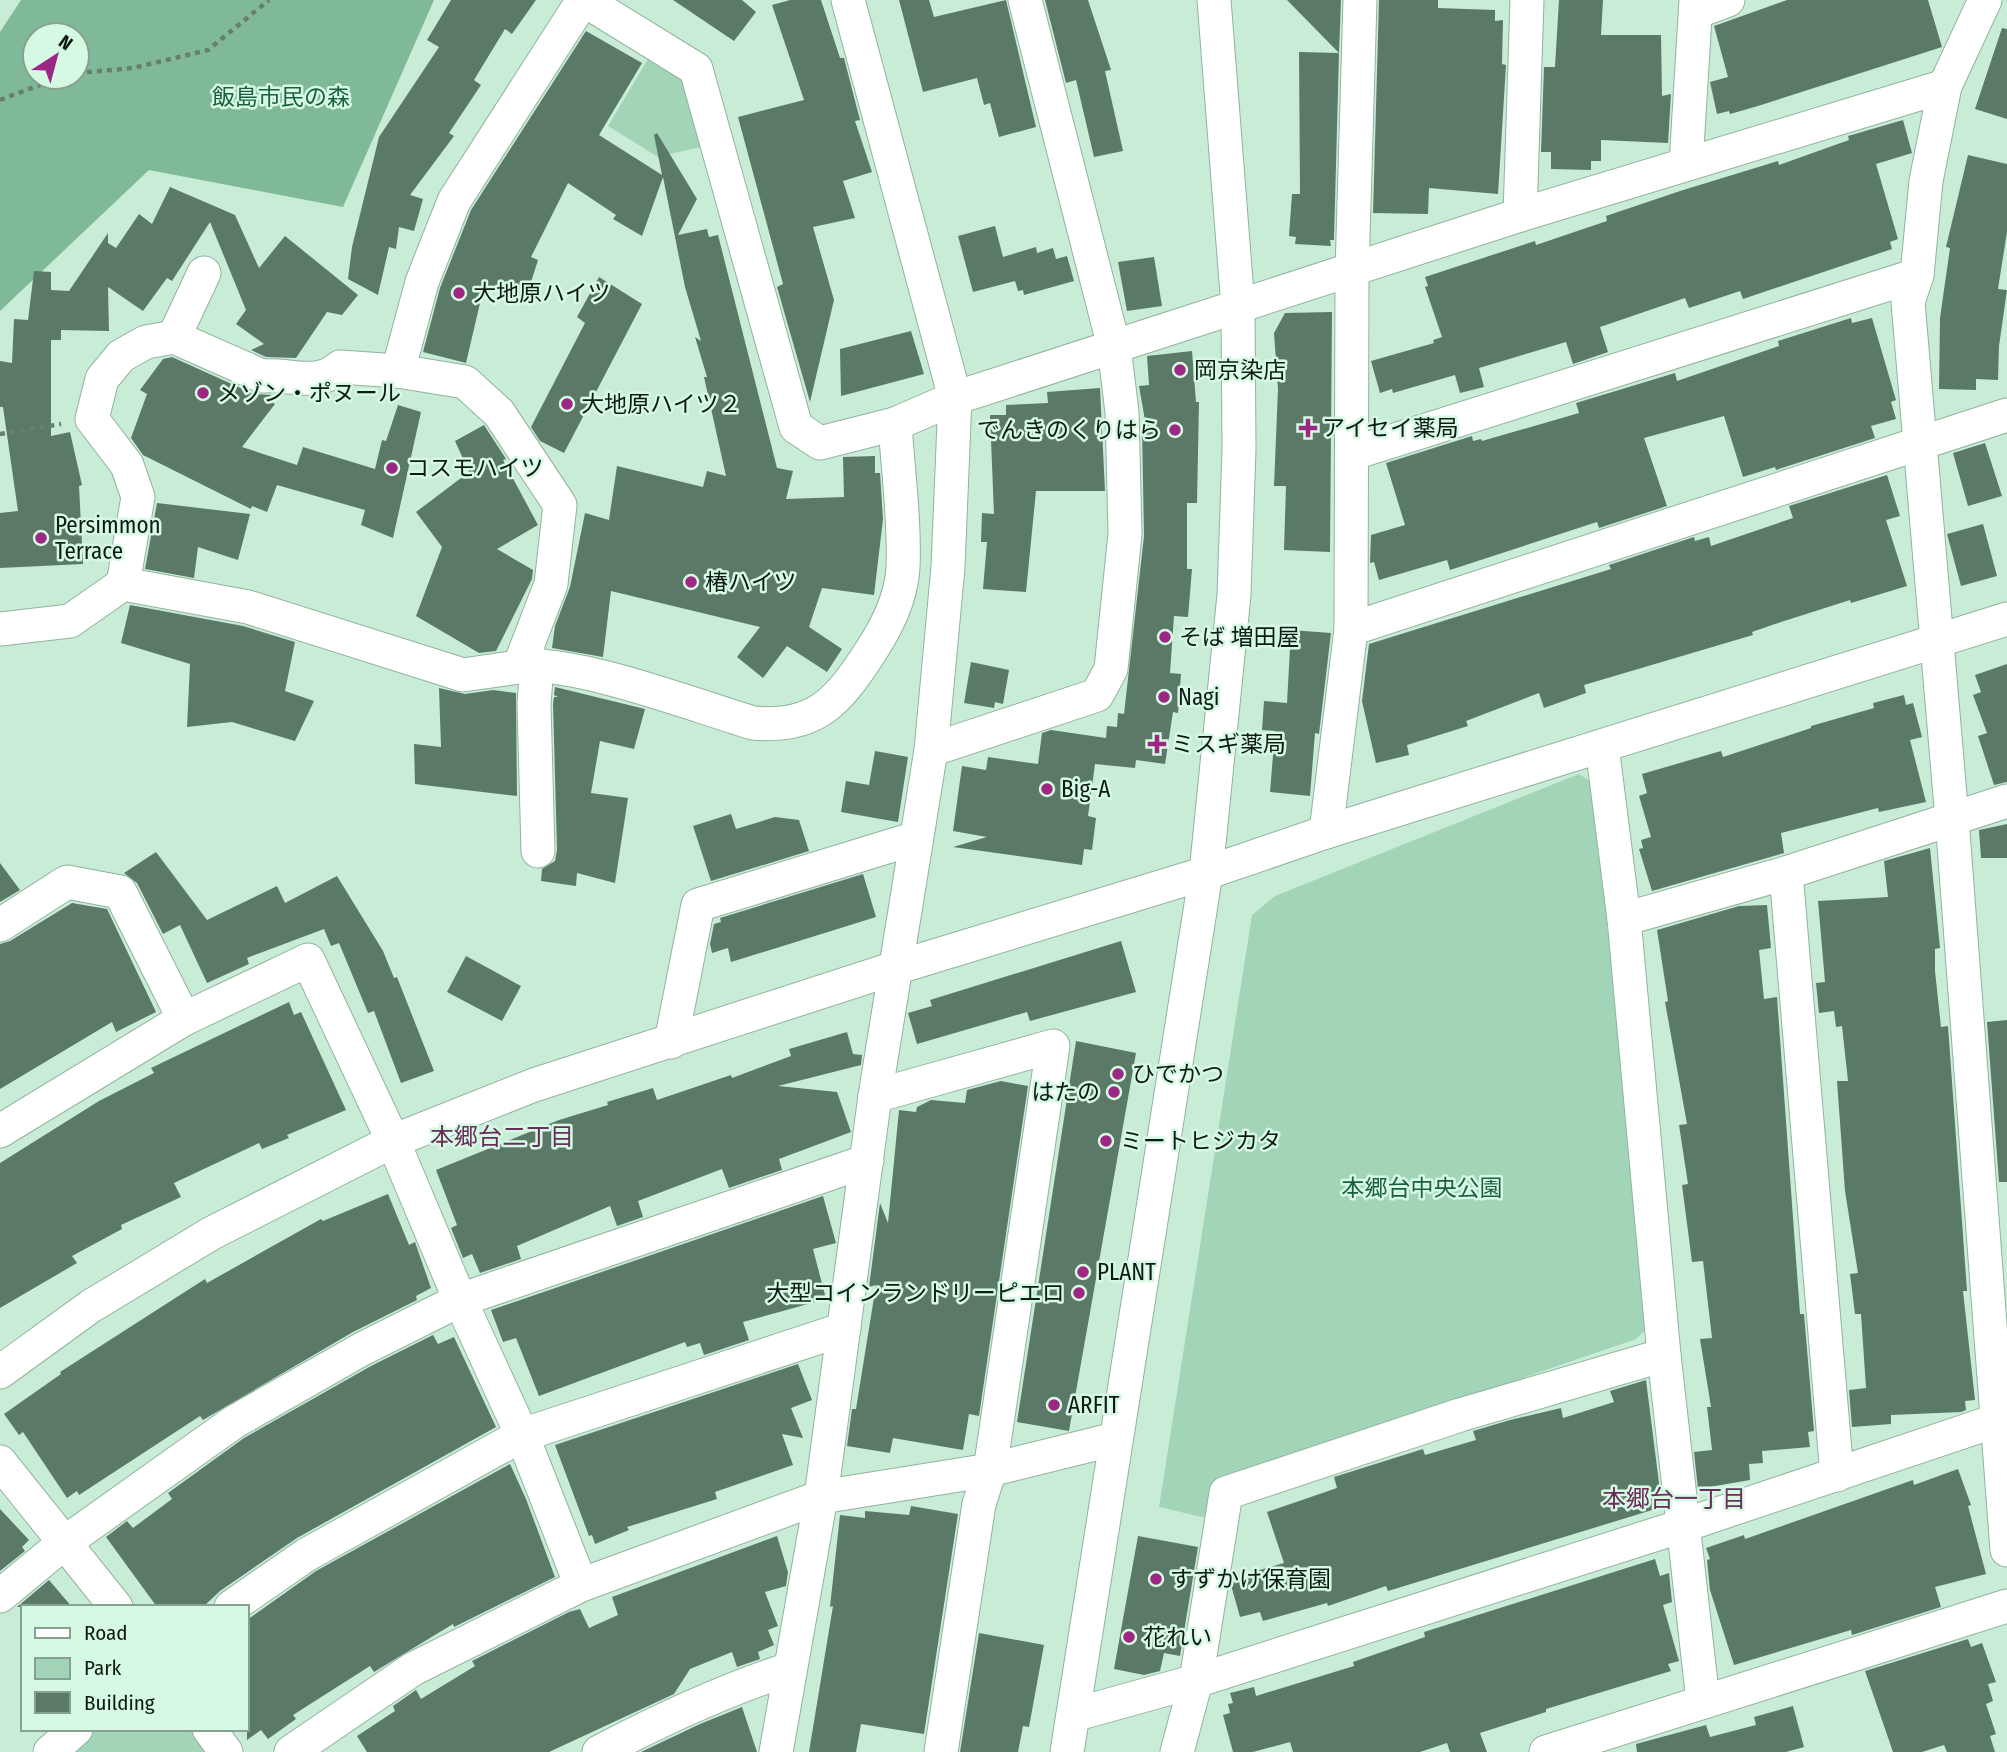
<svg xmlns="http://www.w3.org/2000/svg" width="2007" height="1752" font-family="'Fira Sans Condensed','Noto Sans JP',sans-serif">
<style>
.green{fill:#a2d5b7}
.forest{fill:#80b998;fill-rule:evenodd}
.building{fill:#5a7a67}
.lines{fill:none;stroke-linecap:round;stroke-linejoin:round}
.minor-casing{stroke:#91b39e;stroke-width:35}
.path{stroke:#677f71;stroke-width:4.5;stroke-dasharray:5 5;stroke-linecap:butt}
.minor{stroke:#fff;stroke-width:33}
.poi-dot{fill:#9d2883;stroke:#d6f9e4;stroke-width:2.5}
.labels{text-anchor:middle;dominant-baseline:central;stroke-width:5;stroke-linejoin:round;paint-order:stroke}
.park-label{font-size:23px;fill:#1c5f3f;stroke:#d6f9e4}
.poi-label{font-size:23px;fill:#0e1b14;stroke:#d6f9e4;text-anchor:start}
.neighbourhood-label{font-size:24px;fill:#682e59;stroke:#d6f9e4}
</style>
<rect width="100%" height="100%" fill="#c9ecd7"/>
<g class="green">
<polygon points="650,56 684,75 705,146 658,157 608,126"/>
<polygon points="1579,774 1593,783 1647,1329 1636,1339 1218,1483 1206,1518 1159,1507 1252,915 1275,896"/>
<polygon points="94,1729 190,1729 207,1752 68,1752"/>
</g>
<path class="forest" d="M21,0H434L343,207L149,170L0,311V32ZM35,35H77V77H35Z"/>
<g class="building">
<polygon points="451,0 536,0 512,34 505,29 474,80 481,85 449,133 454,136 410,195 423,199 414,231 399,227 396,249 389,247 378,295 348,279 352,247 379,137 439,47 427,40"/>
<polygon points="673,0 742,0 756,12 734,41"/>
<polygon points="790,0 821,0 840,58 844,58 860,120 855,121 872,172 843,181 855,218 813,227 834,300 810,402 777,287 783,284 738,117 804,100 772,5"/>
<polygon points="899,0 929,0 934,17 1006,0 1036,127 999,137 990,103 984,105 977,78 923,92"/>
<polygon points="1045,0 1088,0 1111,70 1105,71 1123,151 1094,157 1076,80 1066,83"/>
<polygon points="1287,0 1341,0 1339,53"/>
<polygon points="1379,0 1438,0 1438,8 1495,10 1495,21 1503,20 1502,64 1506,65 1498,194 1429,188 1428,214 1373,213"/>
<polygon points="1559,0 1603,0 1601,35 1661,35 1662,96 1671,94 1668,143 1601,140 1601,161 1591,161 1591,170 1551,169 1551,152 1541,152 1544,67 1555,67"/>
<polygon points="1787,0 1928,0 1942,47 1758,106 1730,114 1729,111 1717,114 1710,82 1728,77 1714,26"/>
<polygon points="2002,28 2007,29 2007,119 1975,109"/>
<polygon points="586,31 642,63 599,135 662,175 654,135 657,133 697,199 678,235 707,229 709,237 718,235 777,468 793,471 786,499 844,497 843,457 875,456 875,473 880,473 883,519 874,595 822,588 809,627 842,649 827,672 787,646 763,678 737,657 760,627 611,591 603,657 552,648 555,626 570,587 585,513 609,520 617,466 703,487 707,471 726,476 704,377 707,377 695,337 701,341 685,287 663,177 642,236 613,219 616,215 568,183 531,257 538,260 525,301 484,286 466,363 423,352 440,288 471,210"/>
<polygon points="1299,52 1339,53 1334,240 1330,240 1331,246 1295,244 1296,237 1289,236 1292,194 1300,194"/>
<polygon points="1903,120 1912,153 1876,164 1898,239 1890,242 1892,249 1743,299 1740,291 1689,308 1685,298 1600,327 1608,352 1573,364 1566,342 1479,368 1484,387 1460,393 1455,375 1393,393 1392,389 1380,393 1371,361 1434,343 1433,340 1442,337 1425,287 1428,286 1425,277 1535,241 1536,245 1607,221 1606,216 1680,191 1778,161 1779,165 1849,140 1848,136"/>
<polygon points="1968,155 2007,164 2007,232 1998,289 2007,290 1999,346 1998,380 1976,379 1976,390 1939,389 1940,318 1950,248 1946,247"/>
<polygon points="170,187 235,215 259,268 285,236 358,295 342,315 327,312 296,358 266,357 251,350 264,344 236,324 246,310 210,222 172,281 167,278 143,311 108,287 109,331 61,330 61,340 51,340 51,436 70,432 82,485 79,486 83,564 0,568 0,513 18,511 3,407 0,407 0,361 12,363 14,319 28,320 34,271 51,272 51,290 69,291 108,233 108,243 116,248 139,214 152,224"/>
<polygon points="995,226 1003,257 1036,247 1037,253 1053,248 1056,259 1067,256 1074,281 1024,295 1023,290 1018,291 1015,281 973,292 958,236"/>
<polygon points="1154,257 1162,306 1127,311 1118,262"/>
<polygon points="599,277 642,304 564,453 540,441 531,427 585,323 577,317"/>
<polygon points="1332,312 1330,552 1284,550 1286,486 1274,486 1278,389 1274,333 1285,313"/>
<polygon points="1851,318 1852,323 1872,318 1896,400 1891,402 1896,419 1871,426 1875,438 1776,470 1775,467 1743,477 1724,416 1644,438 1667,506 1599,528 1597,522 1450,570 1447,560 1379,580 1374,562 1370,563 1371,535 1405,525 1386,463 1472,436 1473,441 1481,439 1482,441 1579,413 1576,403 1675,373 1677,381 1779,346 1778,341"/>
<polygon points="911,331 924,374 841,396 840,349"/>
<polygon points="1192,351 1196,402 1199,402 1197,503 1187,503 1187,569 1192,569 1188,617 1174,616 1170,673 1181,674 1178,713 1173,712 1165,764 1136,760 1135,768 1095,764 1088,816 1096,818 1092,850 1084,849 1082,865 953,847 987,837 953,831 962,766 986,770 988,757 1038,764 1042,733 1051,730 1106,738 1107,726 1117,727 1118,713 1124,714 1144,536 1142,427 1146,426 1139,386 1149,385 1147,356"/>
<polygon points="172,357 254,394 272,395 268,400 275,404 242,447 297,465 303,447 375,469 382,440 386,441 398,405 421,412 393,538 361,525 365,510 277,485 267,512 252,506 251,509 143,455 131,438 147,394 140,390 163,359"/>
<polygon points="1100,388 1105,491 1036,491 1026,592 983,589 987,542 981,542 982,513 994,514 990,415 1006,415 1006,405 1048,403 1047,392"/>
<polygon points="484,425 506,459 503,460 538,525 497,549 533,570 532,579 496,651 479,653 416,616 442,547 416,512 469,472 455,441"/>
<polygon points="1985,443 2002,496 1968,506 1953,453"/>
<polygon points="1887,475 1900,516 1886,520 1907,586 1851,603 1850,600 1775,624 1752,632 1753,635 1584,685 1586,693 1544,708 1539,693 1466,721 1468,726 1407,745 1409,755 1376,763 1362,701 1369,644 1611,569 1609,565 1694,537 1695,541 1709,537 1711,546 1793,518 1789,506"/>
<polygon points="157,503 250,514 238,560 198,547 194,578 145,569"/>
<polygon points="1983,524 1997,576 1961,586 1947,534"/>
<polygon points="130,605 243,626 295,642 285,691 314,701 295,741 232,722 187,727 190,664 121,643"/>
<polygon points="1291,630 1331,633 1319,734 1315,733 1310,796 1270,792 1275,731 1262,730 1264,701 1287,703"/>
<polygon points="971,662 1009,670 1003,704 995,702 994,708 964,703"/>
<polygon points="2007,664 2007,782 1994,785 1978,736 1987,733 1973,695 1981,692 1975,675"/>
<polygon points="555,687 645,709 634,749 600,741 591,793 628,798 615,883 577,873 576,886 541,881 542,869 555,861 557,850 553,704 554,697 558,697 554,695"/>
<polygon points="439,688 465,694 493,690 516,693 517,796 415,784 414,744 441,747"/>
<polygon points="1904,695 1906,705 1913,703 1922,737 1910,740 1926,802 1879,812 1878,808 1781,833 1784,853 1652,891 1639,849 1643,848 1641,840 1651,837 1639,796 1647,793 1642,774 1721,751 1723,757 1811,728 1811,726 1874,708 1873,703"/>
<polygon points="875,751 908,757 898,822 841,812 846,781 869,785"/>
<polygon points="731,814 736,829 775,817 799,820 809,851 711,881 693,826"/>
<polygon points="2007,824 2007,858 1981,858 1979,830"/>
<polygon points="1930,848 1940,948 1935,949 1935,971 1941,1027 1948,1026 1967,1291 1963,1291 1975,1400 1965,1401 1966,1410 1961,1412 1891,1415 1891,1424 1852,1427 1849,1390 1866,1388 1861,1314 1855,1314 1850,1274 1858,1273 1845,1191 1837,1081 1848,1081 1842,1026 1836,1027 1834,1011 1819,1013 1816,983 1825,982 1818,901 1888,897 1884,861"/>
<polygon points="156,852 207,920 277,886 285,903 337,876 383,951 394,978 397,977 434,1071 401,1083 374,1011 368,1013 339,943 331,946 324,929 247,958 249,964 207,983 180,925 163,934 137,883 124,873"/>
<polygon points="0,863 20,890 0,902"/>
<polygon points="863,874 876,917 731,962 728,948 712,953 710,944 714,924 721,922 720,918"/>
<polygon points="72,903 107,909 156,1012 116,1032 112,1022 0,1089 0,944 10,941"/>
<polygon points="1767,905 1771,948 1759,950 1764,999 1777,997 1800,1314 1804,1314 1814,1431 1808,1432 1810,1447 1762,1451 1763,1463 1749,1464 1750,1480 1698,1489 1694,1452 1712,1450 1707,1407 1711,1407 1700,1339 1712,1338 1703,1261 1692,1262 1682,1185 1688,1184 1679,1125 1687,1124 1665,1002 1668,1001 1657,930 1739,906"/>
<polygon points="1121,941 1136,992 1030,1021 1027,1012 917,1044 908,1013 932,1006 930,1000"/>
<polygon points="466,956 521,986 502,1021 447,992"/>
<polygon points="289,1002 294,1015 301,1012 346,1110 287,1135 289,1138 262,1149 259,1143 174,1183 181,1197 121,1225 122,1229 72,1256 77,1263 0,1308 0,1163 99,1101 154,1073 151,1068"/>
<polygon points="2007,1020 2007,1182 1999,1182 1987,1022"/>
<polygon points="847,1032 853,1054 862,1055 861,1065 778,1086 837,1092 851,1132 779,1159 782,1170 729,1188 722,1169 638,1201 643,1217 617,1226 610,1206 517,1246 521,1259 480,1273 472,1254 463,1258 451,1228 457,1225 436,1170 559,1120 608,1105 607,1102 653,1088 657,1100 731,1075 732,1078 791,1056 789,1049"/>
<polygon points="1076,1041 1136,1053 1069,1431 1017,1422"/>
<polygon points="1001,1081 1028,1086 979,1416 969,1414 963,1450 893,1438 890,1453 847,1446 852,1409 856,1409 876,1285 869,1287 880,1203 888,1223 899,1110 916,1112 917,1107 931,1100 965,1103 967,1090"/>
<polygon points="388,1194 409,1245 415,1242 431,1288 416,1296 417,1300 353,1332 203,1420 200,1416 79,1495 77,1491 67,1498 23,1432 19,1435 4,1414 61,1374 60,1372 205,1279 207,1283 321,1219 323,1221"/>
<polygon points="823,1196 836,1243 813,1249 826,1299 743,1322 749,1340 704,1355 700,1343 687,1347 685,1342 539,1396 516,1338 503,1342 491,1310"/>
<polygon points="433,1335 438,1344 454,1337 496,1427 297,1538 220,1591 203,1607 157,1607 106,1537 127,1521 133,1528 172,1499 168,1493 244,1438 371,1366"/>
<polygon points="798,1364 812,1400 791,1408 803,1438 782,1434 793,1465 715,1492 717,1499 627,1527 629,1530 595,1544 592,1535 589,1536 555,1445"/>
<polygon points="1646,1380 1662,1507 1388,1591 1386,1586 1328,1606 1327,1603 1263,1621 1260,1612 1240,1617 1231,1585 1232,1578 1284,1563 1267,1512 1337,1488 1334,1477 1423,1449 1425,1455 1476,1440 1473,1431 1510,1420 1561,1408 1563,1418 1614,1402 1610,1391"/>
<polygon points="510,1464 526,1499 555,1577 454,1627 453,1624 374,1672 370,1666 293,1715 296,1719 268,1739 261,1730 247,1740 247,1620 316,1571"/>
<polygon points="1958,1469 1971,1505 1968,1506 1986,1574 1935,1587 1941,1607 1852,1635 1851,1630 1734,1665 1710,1590 1707,1560 1710,1559 1706,1548 1744,1535 1745,1539 1913,1480 1914,1485"/>
<polygon points="911,1506 958,1514 924,1734 861,1724 856,1752 809,1752 833,1606 830,1607 840,1515 865,1518 865,1511 909,1515"/>
<polygon points="0,1509 29,1540 22,1547 25,1551 0,1571"/>
<polygon points="777,1536 788,1572 786,1586 765,1592 778,1626 768,1630 774,1645 758,1652 760,1659 737,1667 732,1652 690,1669 674,1694 549,1752 367,1752 357,1736 395,1711 393,1706 416,1690 421,1699 475,1666 472,1661 569,1612 580,1609 589,1628 618,1615 612,1597"/>
<polygon points="1138,1536 1198,1547 1180,1656 1164,1653 1160,1671 1144,1675 1114,1669"/>
<polygon points="1655,1559 1660,1576 1669,1573 1672,1602 1663,1605 1679,1661 1668,1664 1671,1671 1546,1709 1546,1712 1480,1733 1487,1752 1450,1752 1447,1743 1420,1752 1293,1752 1290,1742 1253,1752 1233,1752 1223,1715 1230,1713 1228,1704 1233,1703 1230,1693 1254,1687 1256,1696 1354,1666 1353,1662 1425,1637 1424,1632"/>
<polygon points="49,1580 72,1607 17,1607"/>
<polygon points="979,1633 1044,1645 1029,1727 1023,1726 1018,1752 960,1752"/>
<polygon points="1968,1639 1971,1647 1982,1643 1996,1682 1988,1684 1993,1701 1986,1704 1996,1734 1990,1736 1995,1752 1947,1752 1944,1745 1922,1752 1893,1752 1865,1671"/>
<polygon points="1793,1706 1804,1747 1786,1752 1637,1752 1636,1744 1706,1725 1710,1737 1756,1725 1754,1717"/>
<polygon points="742,1707 757,1752 641,1752 700,1724"/>
</g>
<g class="lines">
<defs>
<g id="minor">
<polyline points="584,0 696,69 796,427 820,443 895,424 955,398 1520,215 1945,86"/>
<polyline points="1985,0 1945,86 1926,181 1917,275 1908,302 1952,819 2007,1550"/>
<polyline points="1696,12 1728,0"/>
<polyline points="1686,164 1696,0"/>
<polyline points="1520,215 1527,0"/>
<polyline points="174,337 204,273"/>
<polyline points="398,371 422,282 454,201 583,0"/>
<polyline points="1354,453 1917,275"/>
<path d="M123,584L138,497L127,465L92,419L102,379L121,356L146,342L174,337L262,376C290,373 317,388 340,367L398,371L465,382L499,413L560,505L551,584L519,667C570,658 699,707 753,723C817,729 839,700 871,651C887,626 901,599 903,568C905,521 898,471 895,424"/>
<polyline points="0,629 70,621 123,584 248,607 463,675 519,667"/>
<polyline points="1351,629 2007,415"/>
<polyline points="537,664 534,704 538,851"/>
<polyline points="1602,746 1624,919 1664,1355 1703,1701"/>
<polyline points="931,750 1097,695 1111,669 1125,534 1122,412 1114,347 1025,0"/>
<polyline points="1326,832 1351,629 1352,272 1360,0"/>
<polyline points="1786,873 1837,1475"/>
<polyline points="1624,919 1786,873 2007,801"/>
<polyline points="0,925 67,882 120,892 184,1019"/>
<polyline points="671,1042 698,905 916,838"/>
<polyline points="875,1096 1053,1046 990,1470 979,1504 941,1752"/>
<polyline points="0,1131 184,1019 308,960 393,1141 460,1300 522,1435 581,1585"/>
<polyline points="0,1372 91,1306 212,1233 393,1141 534,1085 895,968 1206,873 1326,832 2007,619"/>
<polyline points="0,1462 116,1607"/>
<polyline points="0,1596 64,1543 234,1422 362,1349 460,1300 867,1161"/>
<polyline points="231,1607 306,1555 522,1435 844,1329"/>
<polyline points="1073,1715 1196,1681 1685,1525 2007,1417"/>
<polyline points="209,1729 226,1752"/>
<polyline points="50,1752 76,1729"/>
<polyline points="291,1752 413,1669 581,1585 821,1497 990,1470 1115,1439"/>
<path d="M599,1752C660,1720 723,1690 790,1669"/>
<polyline points="776,1752 821,1497 875,1096 931,750 948,567 955,398 848,0"/>
<polyline points="1067,1752 1206,873 1234,595 1239,449 1238,307 1214,0"/>
<polyline points="1177,1752 1196,1681 1226,1493 1460,1415 1664,1355"/>
<polyline points="1546,1752 2007,1606"/>
</g>
</defs>
<use href="#minor" class="minor-casing"/>
<g class="path">
<polyline points="77,73 133,68 208,50 269,0"/>
<polyline points="0,100 61,77"/>
<polyline points="0,434 61,424"/>
</g>
<use href="#minor" class="minor"/>
</g>
<g class="poi-dot">
<circle cx="459" cy="293" r="7"/>
<circle cx="1180" cy="370" r="7"/>
<circle cx="203" cy="393" r="7"/>
<circle cx="567" cy="404" r="7"/>
<path d="M1304.5 417.5h7v7h7v7h-7v7h-7v-7h-7v-7h7z"/>
<circle cx="1175" cy="430" r="7"/>
<circle cx="392" cy="468" r="7"/>
<circle cx="41" cy="538" r="7"/>
<circle cx="691" cy="582" r="7"/>
<circle cx="1165" cy="637" r="7"/>
<circle cx="1164" cy="697" r="7"/>
<path d="M1153.5 733.5h7v7h7v7h-7v7h-7v-7h-7v-7h7z"/>
<circle cx="1047" cy="789" r="7"/>
<circle cx="1118" cy="1074" r="7"/>
<circle cx="1114" cy="1092" r="7"/>
<circle cx="1106" cy="1141" r="7"/>
<circle cx="1083" cy="1272" r="7"/>
<circle cx="1079" cy="1293" r="7"/>
<circle cx="1054" cy="1405" r="7"/>
<circle cx="1156" cy="1579" r="7"/>
<circle cx="1129" cy="1637" r="7"/>
</g>
<g class="labels">
<g class="park-label">
<text x="281" y="97">飯島市民の森</text>
<text x="1422" y="1188">本郷台中央公園</text>
</g>
<g class="poi-label">
<text x="473" y="293">大地原ハイツ</text>
<text x="1194" y="370">岡京染店</text>
<text x="217" y="393">メゾン・ポヌール</text>
<text x="581" y="404">大地原ハイツ２</text>
<text x="1322" y="428">アイセイ薬局</text>
<text x="1161" y="430" text-anchor="end">でんきのくりはら</text>
<text x="406" y="468">コスモハイツ</text>
<text x="55" y="525">Persimmon<tspan x="55" dy="26">Terrace</tspan></text>
<text x="705" y="582">椿ハイツ</text>
<text x="1179" y="637">そば 増田屋</text>
<text x="1178" y="697">Nagi</text>
<text x="1171" y="744">ミスギ薬局</text>
<text x="1061" y="789">Big-A</text>
<text x="1132" y="1074">ひでかつ</text>
<text x="1100" y="1092" text-anchor="end">はたの</text>
<text x="1120" y="1141">ミートヒジカタ</text>
<text x="1097" y="1272">PLANT</text>
<text x="1065" y="1293" text-anchor="end">大型コインランドリーピエロ</text>
<text x="1068" y="1405">ARFIT</text>
<text x="1170" y="1579">すずかけ保育園</text>
<text x="1143" y="1637">花れい</text>
</g>
<g class="neighbourhood-label">
<text x="502" y="1137">本郷台二丁目</text>
<text x="1674" y="1499">本郷台一丁目</text>
</g>
</g>
<rect x="21" y="1605" width="228" height="126" fill="#d6f9e4" stroke="#86a091" stroke-width="2"/>
<rect x="35" y="1628" width="35" height="10" fill="#ffffff" stroke="#86a091" stroke-width="2"/>
<text x="84" y="1640" font-size="21" fill="#0e1b14">Road</text>
<rect x="35" y="1658" width="35" height="21" fill="#a2d5b7" stroke="#86a091" stroke-width="2"/>
<text x="84" y="1675" font-size="21" fill="#0e1b14">Park</text>
<rect x="35" y="1692" width="35" height="21" fill="#5a7a67" stroke="#86a091" stroke-width="2"/>
<text x="84" y="1710" font-size="21" fill="#0e1b14">Building</text>
<g transform="translate(56 56) rotate(36)"><circle r="33" fill="#d6f9e4" stroke="#86a091" stroke-width="2"/>
<path d="M0-5L12 26L0 18L-12 26Z" fill="#9d2883"/>
<text y="-10" font-size="19" font-weight="bold" text-anchor="middle" fill="#0e1b14">N</text>
</g>
</svg>
